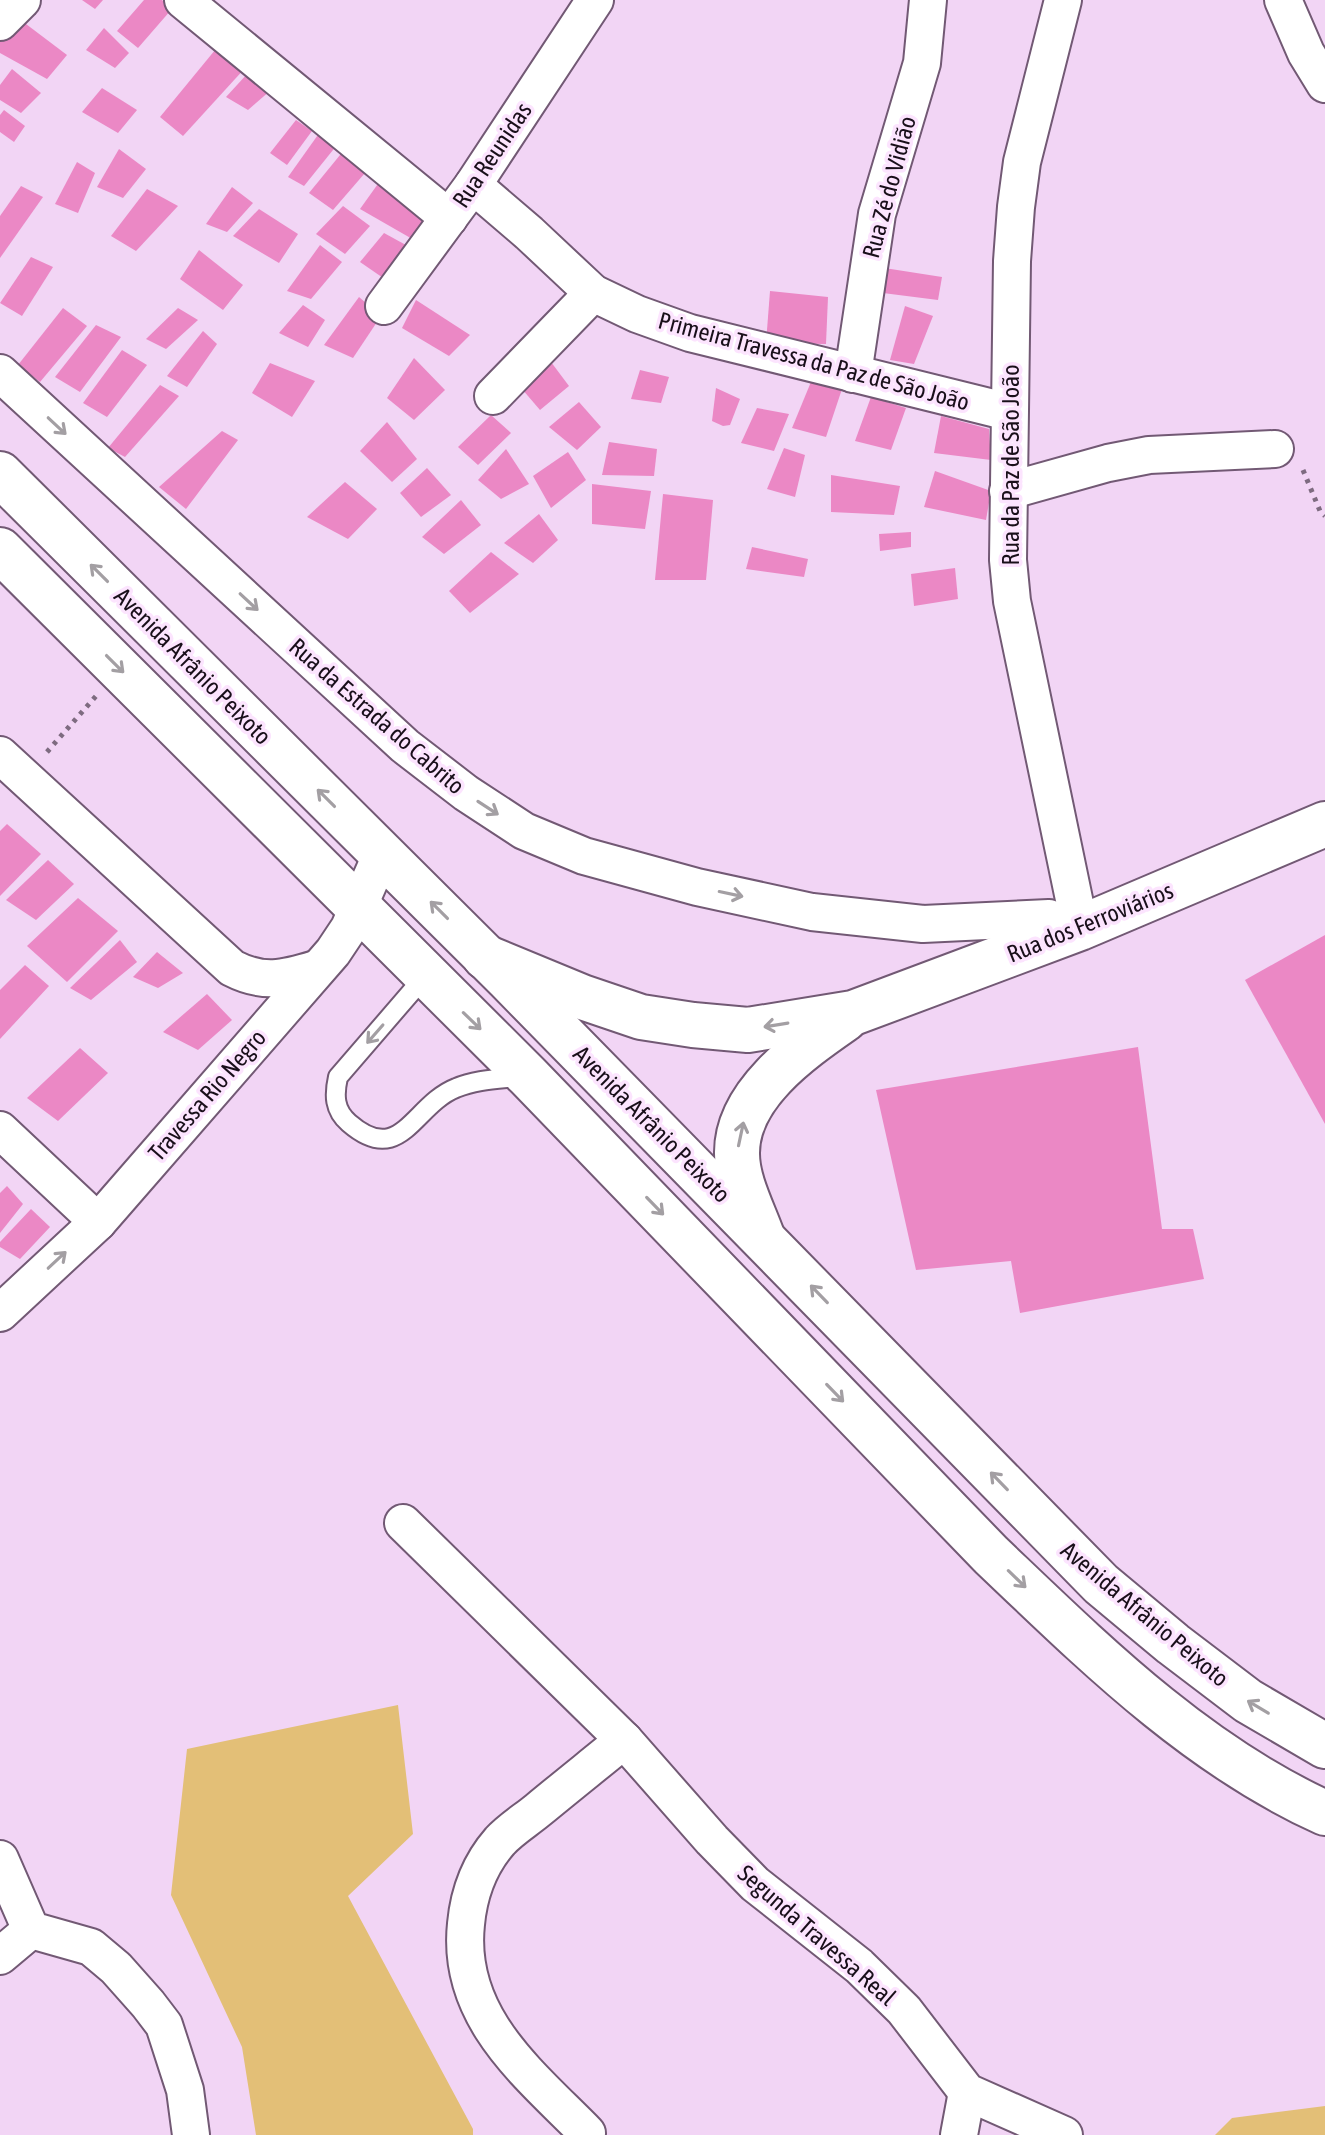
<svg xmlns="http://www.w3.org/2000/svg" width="1325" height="2135" font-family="'Asap Condensed',sans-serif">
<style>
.green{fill:#e3bf77}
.building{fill:#eb88c5}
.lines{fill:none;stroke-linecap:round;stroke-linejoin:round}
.lane-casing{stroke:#725974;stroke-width:22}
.street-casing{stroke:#725974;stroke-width:40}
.secondary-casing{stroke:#725974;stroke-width:48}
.primary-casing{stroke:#725974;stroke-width:48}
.path{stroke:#7e6b80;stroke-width:5;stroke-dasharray:4 6;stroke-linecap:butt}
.lane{stroke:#fff;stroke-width:18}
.street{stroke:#fff;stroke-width:36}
.secondary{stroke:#fff;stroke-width:44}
.primary{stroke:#fff;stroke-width:44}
.oneway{stroke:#a39fa3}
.labels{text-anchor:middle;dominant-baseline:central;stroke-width:7;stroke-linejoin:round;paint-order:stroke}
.street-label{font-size:24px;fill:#190f1a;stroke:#fce4fe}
</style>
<rect width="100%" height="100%" fill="#f2d5f5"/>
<g class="green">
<polygon points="398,1705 413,1834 348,1896 473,2129 473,2135 256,2135 242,2047 171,1895 187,1749"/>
<polygon points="1325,2106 1325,2135 1215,2135 1232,2118"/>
</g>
<g class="building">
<polygon points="82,0 103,0 95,9"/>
<polygon points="144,0 162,0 171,10 138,48 117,31"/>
<polygon points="22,21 67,55 47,79 0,53 0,40"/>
<polygon points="104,28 129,53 115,68 86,50"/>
<polygon points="220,44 246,67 183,136 160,117"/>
<polygon points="12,69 41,93 21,113 0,100 0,85"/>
<polygon points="248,73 271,90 248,110 226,97"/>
<polygon points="102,88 137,110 118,133 82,112"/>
<polygon points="4,110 25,126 14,142 0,132 0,115"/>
<polygon points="296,120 312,131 287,165 270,153"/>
<polygon points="320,132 337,145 304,186 288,177"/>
<polygon points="349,144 371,166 333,210 309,193"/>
<polygon points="119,149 146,169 123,198 97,187"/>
<polygon points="77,162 95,173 78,213 55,204"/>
<polygon points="385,174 431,218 414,240 360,209"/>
<polygon points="21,186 43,197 0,258 0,216"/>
<polygon points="232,187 253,203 227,232 206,224"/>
<polygon points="147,189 178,206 136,251 111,236"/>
<polygon points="343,206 370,226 345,254 316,234"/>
<polygon points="259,209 298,234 279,263 233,236"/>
<polygon points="384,233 415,250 389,282 360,262"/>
<polygon points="320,245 342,262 311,299 287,291"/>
<polygon points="199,250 243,285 223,310 180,279"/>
<polygon points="31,257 53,267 22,316 0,303"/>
<polygon points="878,267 942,277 938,300 875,292"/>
<polygon points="770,291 828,297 826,344 766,343"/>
<polygon points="359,297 381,316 353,358 324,345"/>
<polygon points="416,300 470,335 449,356 402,328"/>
<polygon points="303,305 325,320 308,347 279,333"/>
<polygon points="905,306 933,316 914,364 890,360"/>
<polygon points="63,308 87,326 40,382 18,365"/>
<polygon points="178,308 198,320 166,349 146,339"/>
<polygon points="96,325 121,337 80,392 55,377"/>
<polygon points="203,331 217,344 187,387 167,376"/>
<polygon points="122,350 147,365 107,417 83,403"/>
<polygon points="545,354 569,386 540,410 516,382"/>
<polygon points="414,358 445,390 414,420 387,398"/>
<polygon points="270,363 315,381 292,417 252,393"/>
<polygon points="640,370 669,377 661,403 631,399"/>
<polygon points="813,377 843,386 826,437 792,428"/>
<polygon points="160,385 179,396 125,457 108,448"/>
<polygon points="716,388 740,399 730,425 723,426 712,421"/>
<polygon points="871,397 906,408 891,450 855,441"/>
<polygon points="579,402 601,427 577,450 549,427"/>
<polygon points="757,408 789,414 774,451 741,443"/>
<polygon points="491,415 511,433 478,465 458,447"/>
<polygon points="941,416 989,429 991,460 934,453"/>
<polygon points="387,422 417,459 392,482 360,451"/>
<polygon points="222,431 238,440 186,509 159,487"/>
<polygon points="609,442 657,449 654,476 602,475"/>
<polygon points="784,448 805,455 795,497 767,489"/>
<polygon points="506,449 529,484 501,499 478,480"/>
<polygon points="568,452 586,480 551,508 533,476"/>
<polygon points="427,468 451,495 421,517 400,493"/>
<polygon points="935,471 991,491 986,520 924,507"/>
<polygon points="831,475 900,486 894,515 831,512"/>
<polygon points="345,482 377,509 348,539 307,517"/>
<polygon points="592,484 651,491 645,529 592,524"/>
<polygon points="663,494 713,500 706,580 655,580"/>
<polygon points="461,500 481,525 444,554 422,537"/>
<polygon points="539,514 558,540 533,563 504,543"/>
<polygon points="911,532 911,547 880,551 879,534"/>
<polygon points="752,547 808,559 804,577 746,569"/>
<polygon points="491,552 519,574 470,613 449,591"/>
<polygon points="955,568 958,599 914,606 911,574"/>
<polygon points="7,824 41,854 0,896 0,831"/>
<polygon points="48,860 74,884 36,920 6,900"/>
<polygon points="78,898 118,931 67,982 27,946"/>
<polygon points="1325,935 1325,1124 1245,980"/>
<polygon points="120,940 137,962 91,1000 70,988"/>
<polygon points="157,952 183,973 158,988 133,977"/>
<polygon points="25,965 49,986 0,1039 0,990"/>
<polygon points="207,994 232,1020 198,1050 163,1032"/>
<polygon points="1138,1047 1162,1229 1193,1229 1204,1279 1020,1313 1011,1261 916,1270 876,1090"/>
<polygon points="80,1048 108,1073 58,1121 27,1098"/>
<polygon points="7,1186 23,1204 0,1233 0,1193"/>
<polygon points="31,1209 50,1227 20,1259 0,1247 0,1242"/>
</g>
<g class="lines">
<defs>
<path id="lane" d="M426,975L338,1077C334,1095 334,1110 349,1123C401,1168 413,1105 456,1088C477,1079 502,1079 524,1076"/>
<g id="street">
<polyline points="183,0 449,218"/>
<polyline points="1063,0 1022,162 1016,207 1012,261 1008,560 1012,601 1080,928"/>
<polyline points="1283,0 1306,53 1325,84"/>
<polyline points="0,22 22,0"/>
<polyline points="473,185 529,233 593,293 637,314 690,333 1009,412"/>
<polyline points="384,306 473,185 595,0"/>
<polyline points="0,373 405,746 466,793 524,831 584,856 697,887 812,912 923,924 1049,918 1068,933"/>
<polyline points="853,374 877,214 922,63 928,0"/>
<polyline points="493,396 593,293"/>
<polyline points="1008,491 1108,463 1149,455 1275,449"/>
<path d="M0,755L232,968C263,984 283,979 316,969"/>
<polyline points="0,1130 98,1222"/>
<polyline points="0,1313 98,1222 333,952 349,928 382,853"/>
<polyline points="403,1523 624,1740 712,1840 755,1884 859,1966 904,2010 967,2092 1064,2135"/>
<polyline points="0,1859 31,1930 91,1947 116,1968 148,2004 164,2025 185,2090 191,2135"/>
<polyline points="0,1956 31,1930"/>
<path d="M587,2133C528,2073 456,2017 466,1924C469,1892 479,1865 500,1841C511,1829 526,1820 538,1810C567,1786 596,1763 624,1740"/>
<polyline points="959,2135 967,2092"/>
</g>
<g id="secondary">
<polyline points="485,957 582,997 641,1017 693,1025 748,1030 853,1013 1080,928 1325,824"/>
<path d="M762,1236C753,1211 737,1181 737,1154C736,1094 802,1049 845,1019"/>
</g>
<g id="primary">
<polyline points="0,474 508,979 1101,1584 1173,1644 1248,1701 1325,1746"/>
<path d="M0,550L528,1076L991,1555C1093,1652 1195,1754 1325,1813"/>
</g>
</defs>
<use href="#lane" class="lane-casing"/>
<use href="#street" class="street-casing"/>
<use href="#secondary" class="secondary-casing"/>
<use href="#primary" class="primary-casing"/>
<g class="path">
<polyline points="1303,470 1320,511 1325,516"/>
<polyline points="47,752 96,696"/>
</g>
<use href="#lane" class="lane"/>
<use href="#street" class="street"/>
<use href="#secondary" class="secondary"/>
<use href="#primary" class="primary"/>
</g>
<defs><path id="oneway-shaft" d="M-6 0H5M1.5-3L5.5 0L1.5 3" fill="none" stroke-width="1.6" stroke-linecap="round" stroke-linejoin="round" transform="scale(2)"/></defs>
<g class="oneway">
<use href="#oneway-shaft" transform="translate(57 426) rotate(43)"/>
<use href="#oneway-shaft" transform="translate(99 573) rotate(-135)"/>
<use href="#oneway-shaft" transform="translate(249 602) rotate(43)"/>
<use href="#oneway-shaft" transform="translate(115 664) rotate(45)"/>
<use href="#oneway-shaft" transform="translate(326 798) rotate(-135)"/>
<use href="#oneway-shaft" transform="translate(488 808) rotate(33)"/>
<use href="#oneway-shaft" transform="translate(731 894) rotate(12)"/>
<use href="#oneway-shaft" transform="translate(439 910) rotate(-135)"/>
<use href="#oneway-shaft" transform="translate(472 1021) rotate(44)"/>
<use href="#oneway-shaft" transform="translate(776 1025) rotate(171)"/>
<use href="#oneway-shaft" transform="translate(375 1034) rotate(131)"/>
<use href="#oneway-shaft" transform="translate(741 1134) rotate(-78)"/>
<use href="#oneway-shaft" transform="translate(655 1206) rotate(46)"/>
<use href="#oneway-shaft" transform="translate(57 1260) rotate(-43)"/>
<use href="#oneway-shaft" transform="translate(819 1294) rotate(-134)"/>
<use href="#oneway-shaft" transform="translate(835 1393) rotate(46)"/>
<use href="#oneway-shaft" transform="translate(999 1481) rotate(-134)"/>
<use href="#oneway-shaft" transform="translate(1017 1579) rotate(44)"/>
<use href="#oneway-shaft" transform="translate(1258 1707) rotate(-149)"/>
</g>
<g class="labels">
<g class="street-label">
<text transform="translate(492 155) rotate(-56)">Rua Reunidas</text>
<text transform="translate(889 187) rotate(-75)">Rua Zé do Vidião</text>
<text transform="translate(814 361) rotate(15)">Primeira Travessa da Paz de São João</text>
<text transform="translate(1010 465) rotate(-90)">Rua da Paz de São João</text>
<text transform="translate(193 666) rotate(45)">Avenida Afrânio Peixoto</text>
<text transform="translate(377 716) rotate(41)">Rua da Estrada do Cabrito</text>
<text transform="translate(1090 922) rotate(-22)">Rua dos Ferroviários</text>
<text transform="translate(207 1095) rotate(-49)">Travessa Rio Negro</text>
<text transform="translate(652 1124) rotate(45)">Avenida Afrânio Peixoto</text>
<text transform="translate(1145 1614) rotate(40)">Avenida Afrânio Peixoto</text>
<text transform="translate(817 1935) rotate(41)">Segunda Travessa Real</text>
</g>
</g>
</svg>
